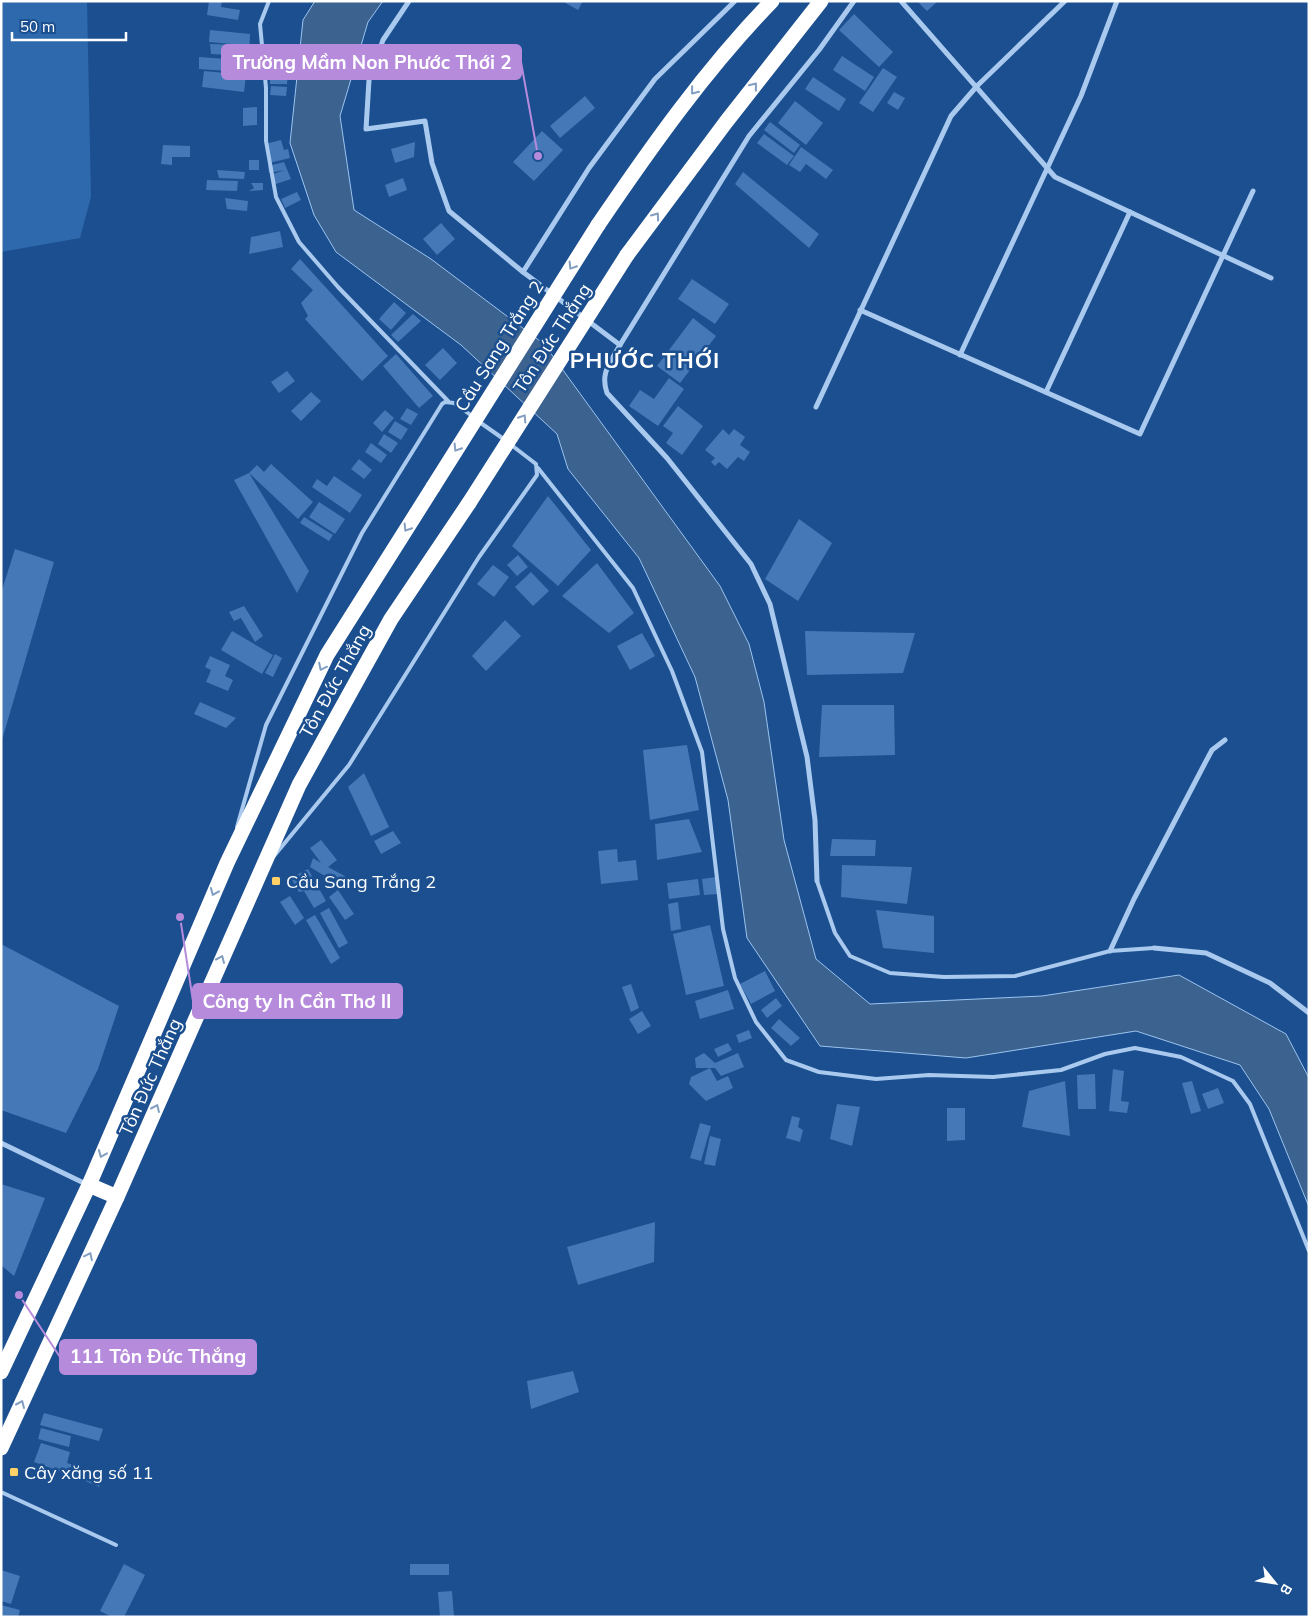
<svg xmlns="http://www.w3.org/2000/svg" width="1310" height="1618" font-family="Mulish,sans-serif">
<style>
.green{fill:#2e69ad}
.water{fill:#3c6290;stroke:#9cc4f0}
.building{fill:#4478b7}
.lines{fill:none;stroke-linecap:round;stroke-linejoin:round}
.lane{stroke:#a9c9ee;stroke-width:4}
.street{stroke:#a9c9ee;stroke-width:5}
.highway{stroke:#fff;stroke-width:15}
.highway-bridge{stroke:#fff;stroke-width:15}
.oneway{stroke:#829ec1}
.poi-dot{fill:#ffd166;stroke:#1b4f8f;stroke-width:2}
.labels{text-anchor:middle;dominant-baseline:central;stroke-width:5;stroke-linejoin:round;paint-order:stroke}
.street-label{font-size:18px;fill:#fff;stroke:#1b4f8f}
.poi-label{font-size:18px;fill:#fff;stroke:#1b4f8f;text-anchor:start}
.district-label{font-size:22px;font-weight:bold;letter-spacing:1px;fill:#fff;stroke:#1b4f8f}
.leader{fill:none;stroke:#b68bdc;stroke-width:2}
.callout-dot{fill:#b68bdc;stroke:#1b4f8f;stroke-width:2}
.callout{fill:#b68bdc;stroke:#b68bdc;stroke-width:2}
.callout-label{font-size:19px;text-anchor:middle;font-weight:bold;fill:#fff}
</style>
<rect width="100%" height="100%" fill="#1b4f8f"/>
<polygon class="green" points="1,1 87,1 91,197 80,238 1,252"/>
<polygon class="water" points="315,1 383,1 368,22 340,116 354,210 431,259 544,344 720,586 749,644 764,702 784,840 816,959 870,1004 1042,996 1179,975 1286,1034 1309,1078 1309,1207 1269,1109 1240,1065 1136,1031 966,1058 820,1046 747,938 728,800 695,677 639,558 568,469 557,434 461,345 336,252 314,215 290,143 303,20"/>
<g class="building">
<polygon points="209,1 222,1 221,7 240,10 238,20 207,15"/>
<polygon points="562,1 583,1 578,10"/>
<polygon points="917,1 938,1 927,11"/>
<polygon points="854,14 893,52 879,67 839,30"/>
<polygon points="210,30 250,34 249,56 211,54 210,44 242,45 209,42"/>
<polygon points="842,56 874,77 865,91 833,70"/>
<polygon points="199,57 242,60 241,72 199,69"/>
<polygon points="883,68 897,77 873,112 859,103"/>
<polygon points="204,71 246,75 244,92 202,87"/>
<polygon points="270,73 288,74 287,84 270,84"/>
<polygon points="813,77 846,99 839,111 805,89"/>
<polygon points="271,86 287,87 286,96 270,95"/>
<polygon points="894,92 905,98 898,110 887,103"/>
<polygon points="585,96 595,108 560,138 550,126"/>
<polygon points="795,101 823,123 806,145 778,123"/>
<polygon points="257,107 257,125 243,126 243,108"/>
<polygon points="770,122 800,145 794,153 764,130"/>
<polygon points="542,131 563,150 534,181 513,162"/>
<polygon points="764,134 794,156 787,165 757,143"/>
<polygon points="281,140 284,150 288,149 290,158 269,163 265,144"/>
<polygon points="415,142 414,157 395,163 391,149"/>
<polygon points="163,145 190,146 190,157 172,157 172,165 161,164"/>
<polygon points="801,147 833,170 826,179 806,164 800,172 789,165"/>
<rect x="249" y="160" width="10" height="10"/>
<polygon points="284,162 291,179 273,185 270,175 285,170 269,173 268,166"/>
<polygon points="217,170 245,172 244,179 219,178"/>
<polygon points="743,172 819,234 809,248 735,184"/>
<polygon points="403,178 407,190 389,197 385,185"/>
<polygon points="207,180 238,181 237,191 206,190"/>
<polygon points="251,183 263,183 263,190 249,191 254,188"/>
<polygon points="297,192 301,200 285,208 281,199"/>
<polygon points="225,198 248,201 247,211 227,209"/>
<polygon points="441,223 455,239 437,255 423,239"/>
<polygon points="280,231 283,247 249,254 251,237"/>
<polygon points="300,259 388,356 362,381 305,319 308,316 301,303 313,290 291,269"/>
<polygon points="692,279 729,304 715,324 678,299"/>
<polygon points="394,302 406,313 391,330 379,319"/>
<polygon points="413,314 421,321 398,342 391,335"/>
<polygon points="693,318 716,336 680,383 657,366"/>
<polygon points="443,348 457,363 440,380 425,365"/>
<polygon points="396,354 433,396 419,408 383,366"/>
<polygon points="287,371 295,381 279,393 271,382"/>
<polygon points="669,378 684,389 658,426 629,406 640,390 654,399"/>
<polygon points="311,392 321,401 301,421 291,411"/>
<polygon points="678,406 703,426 682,455 666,443 673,433 663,426"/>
<polygon points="407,408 418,414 411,425 400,419"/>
<polygon points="385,410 394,418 382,432 373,423"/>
<polygon points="395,421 408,429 401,440 388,432"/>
<polygon points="723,429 729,435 734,429 745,437 740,445 750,452 744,461 738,457 727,469 719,462 715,466 711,462 715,458 705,450"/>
<polygon points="384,434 398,443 391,453 378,444"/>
<polygon points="371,443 387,455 381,463 365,452"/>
<polygon points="359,459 372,470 364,479 351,469"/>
<polygon points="271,464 313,502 298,519 249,473 257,465 264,472"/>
<polygon points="249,473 309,571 297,593 234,480"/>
<polygon points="334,476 362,495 350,513 312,487 317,479 327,486"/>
<polygon points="548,496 591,550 558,586 512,546"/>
<polygon points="319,502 345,519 335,534 309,517"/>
<polygon points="304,517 333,535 329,541 300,523"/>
<polygon points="799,519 832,543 798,601 765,579"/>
<polygon points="15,549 54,562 2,740 1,593"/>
<polygon points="518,555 528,567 517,576 507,565"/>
<polygon points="597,563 634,613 609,633 562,596"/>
<polygon points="493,565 509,577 494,597 477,584"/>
<polygon points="531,572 549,591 533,606 515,587"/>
<polygon points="244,606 263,636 255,642 241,618 234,621 229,612"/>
<polygon points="505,620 521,636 486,671 472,656"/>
<polygon points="232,631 273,655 262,674 221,650"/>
<polygon points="805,631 915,633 903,673 807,675"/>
<polygon points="642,633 655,656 630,670 617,646"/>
<polygon points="275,654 282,658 273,677 265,673"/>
<polygon points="210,656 230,665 225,676 233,680 228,691 206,682 211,670 205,667"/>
<polygon points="200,702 236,718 226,728 194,714"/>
<polygon points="822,705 894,705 895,755 819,757"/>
<polygon points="687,745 699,810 650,820 643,750"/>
<polygon points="364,773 389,827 371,836 348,787"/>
<polygon points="689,819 702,852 657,860 655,824"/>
<polygon points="393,831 401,843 381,854 374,841"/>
<polygon points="832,839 876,840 875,856 830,856"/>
<polygon points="321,840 337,860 328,867 354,881 348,890 310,867 313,858 321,863 310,848"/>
<polygon points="617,849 618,862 636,860 638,880 601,884 598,851"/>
<polygon points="842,865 912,867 907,904 841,897"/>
<polygon points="308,869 326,901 314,908 304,891 299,892 291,878"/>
<polygon points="716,877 718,894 704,895 702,879"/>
<polygon points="698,879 700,895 669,899 667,883"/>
<polygon points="338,890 354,914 345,920 329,897"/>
<polygon points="290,896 304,918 295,925 280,902"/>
<polygon points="678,902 681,929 671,931 668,904"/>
<polygon points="329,908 348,943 339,948 320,913"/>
<polygon points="876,910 934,916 934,953 883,948"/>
<polygon points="315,915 340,958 331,964 306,920"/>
<polygon points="710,925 724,986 686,995 673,934"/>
<polygon points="1,944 119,1006 98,1069 66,1133 1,1110"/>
<polygon points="765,971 775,991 751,1004 740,984"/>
<polygon points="631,984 639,1008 631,1012 622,987"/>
<polygon points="728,990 734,1009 700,1019 695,1001"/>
<polygon points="776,998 782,1006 767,1018 761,1010"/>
<polygon points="642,1011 651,1026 638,1034 629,1019"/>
<polygon points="779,1019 800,1038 791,1046 771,1028"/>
<polygon points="749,1030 752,1038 739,1043 736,1035"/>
<polygon points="728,1043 732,1050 718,1057 714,1049"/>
<polygon points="704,1053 715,1063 738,1053 744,1067 721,1076 715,1068 696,1068 695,1058"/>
<polygon points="710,1068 717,1081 728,1076 733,1088 706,1101 689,1084 691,1077"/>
<polygon points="1113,1069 1124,1071 1121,1101 1129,1102 1127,1113 1109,1111"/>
<polygon points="1095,1074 1096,1109 1078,1109 1077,1075"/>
<polygon points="1065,1081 1070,1136 1022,1127 1029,1091"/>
<polygon points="1192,1081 1201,1111 1191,1114 1182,1083"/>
<polygon points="1218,1088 1224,1103 1208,1109 1202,1094"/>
<polygon points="837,1104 860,1107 852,1146 830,1139"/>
<polygon points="947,1108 965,1108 965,1140 947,1141"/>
<polygon points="792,1116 800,1118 798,1127 803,1130 800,1142 786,1138"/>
<polygon points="700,1123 711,1126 701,1161 690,1158"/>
<polygon points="710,1136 721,1139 715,1166 704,1164"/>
<polygon points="1,1184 45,1198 14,1276 1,1265"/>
<polygon points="655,1222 654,1262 578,1285 567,1247"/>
<polygon points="573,1371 579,1392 531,1409 527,1381"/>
<polygon points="44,1413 103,1429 99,1441 40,1425"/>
<polygon points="41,1428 71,1436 69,1447 38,1439"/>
<polygon points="41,1443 70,1452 67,1463 82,1468 78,1478 34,1462"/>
<polygon points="85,1470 103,1477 99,1487 81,1479"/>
<polygon points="124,1564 145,1575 124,1617 112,1617 100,1611"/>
<rect x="410" y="1564" width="39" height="11"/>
<polygon points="1,1570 20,1576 11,1604 1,1601"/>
<polygon points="452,1591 454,1617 440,1617 438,1592"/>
<polygon points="1,1605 20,1610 18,1617 1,1617"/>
</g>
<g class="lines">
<g class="lane">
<polyline points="269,1 260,24 266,88 266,141 276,197 299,242 338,287 448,401"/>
<polyline points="478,421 505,440"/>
<polyline points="538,468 633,588 672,671 702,752 723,929 735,978 756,1022 786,1060 819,1072 876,1079 929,1075 993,1077 1061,1070 1105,1054 1135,1048 1181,1057 1233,1081 1250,1104 1309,1251"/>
<polyline points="237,827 266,725 362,533 442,404 445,402 454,403 472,416"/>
<polyline points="274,856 349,765 479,557 537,475 536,464 510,444"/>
<polyline points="817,881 835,933 850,956 890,973 944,977 1015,976 1110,951 1154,948"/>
<polyline points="1,1492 116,1545"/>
</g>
<g class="street">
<polyline points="409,1 383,40 369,80 366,129 425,121 432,163 449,211 523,272 589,168 655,79 735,1"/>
<polyline points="901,1 1055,177 1271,278"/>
<polyline points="523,272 620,345"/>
<polyline points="860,310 1140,434 1253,191"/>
<polyline points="960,355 1081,96 1117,1"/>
<polyline points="1046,392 1130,212"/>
<polyline points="816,407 951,116 977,86 1065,1"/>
<path d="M817,881L815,820L807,757L770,604L751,564L667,458L607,393C600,373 610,363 620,345L749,136L819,50L854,1"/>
<polyline points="1154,948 1206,953 1270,983 1309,1013"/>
<polyline points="1110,951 1134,899 1204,765 1212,750 1225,740"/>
<polyline points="1,1143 88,1185"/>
</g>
<g class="highway">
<path d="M598,225C651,147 706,69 772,1"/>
<polyline points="627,255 726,122 821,1"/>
<polyline points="89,1185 117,1197"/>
<polyline points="1,1372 89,1185 227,863 327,655 433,487"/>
<polyline points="1,1448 117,1197 299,785 391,619 469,503"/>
</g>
<g class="highway-bridge">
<polyline points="433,487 598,225"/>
<polyline points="469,503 627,255"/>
</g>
</g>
<defs><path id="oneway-chevron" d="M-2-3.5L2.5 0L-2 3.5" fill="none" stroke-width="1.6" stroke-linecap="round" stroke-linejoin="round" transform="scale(1.25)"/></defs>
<g class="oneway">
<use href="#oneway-chevron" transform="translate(754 86) rotate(-51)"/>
<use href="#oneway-chevron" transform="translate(694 91) rotate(129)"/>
<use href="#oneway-chevron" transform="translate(656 216) rotate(-54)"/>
<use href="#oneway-chevron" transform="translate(572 266) rotate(122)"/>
<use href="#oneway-chevron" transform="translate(523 418) rotate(-57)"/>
<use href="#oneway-chevron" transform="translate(457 448) rotate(122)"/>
<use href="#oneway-chevron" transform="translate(407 528) rotate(122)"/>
<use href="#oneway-chevron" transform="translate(322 667) rotate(116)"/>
<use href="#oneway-chevron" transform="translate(214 892) rotate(113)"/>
<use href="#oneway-chevron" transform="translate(221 959) rotate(-66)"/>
<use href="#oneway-chevron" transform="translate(156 1108) rotate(-66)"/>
<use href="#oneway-chevron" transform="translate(102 1154) rotate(113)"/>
<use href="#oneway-chevron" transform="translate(89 1256) rotate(-64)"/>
<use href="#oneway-chevron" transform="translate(21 1404) rotate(-66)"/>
</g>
<g class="poi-dot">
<rect x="271" y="876" width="10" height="10" rx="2.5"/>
<rect x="9" y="1467" width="10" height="10" rx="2.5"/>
</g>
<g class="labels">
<g class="street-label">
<text transform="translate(552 338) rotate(-57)">Tôn Đức Thắng</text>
<text transform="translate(499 346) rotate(-58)">Cầu Sang Trắng 2</text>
<text transform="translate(335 681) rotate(-61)">Tôn Đức Thắng</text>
<text transform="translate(150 1077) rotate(-66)">Tôn Đức Thắng</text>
</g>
<g class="poi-label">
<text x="286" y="881">Cầu Sang Trắng 2</text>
<text x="24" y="1472">Cây xăng số 11</text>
</g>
<g class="district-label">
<text x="645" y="360">PHƯỚC THỚI</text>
</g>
</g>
<path class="leader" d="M538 156L521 62M180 917L193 1001M19 1295L60 1357"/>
<g class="callout-dot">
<circle cx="538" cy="156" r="5"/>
<circle cx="180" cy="917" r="5"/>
<circle cx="19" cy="1295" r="5"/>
</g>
<g class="callout">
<rect x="222" y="45" width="299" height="34" rx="5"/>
<rect x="193" y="984" width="209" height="34" rx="5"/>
<rect x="60" y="1340" width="196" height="34" rx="5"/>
</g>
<g class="callout-label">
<text x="372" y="69">Trường Mầm Non Phước Thới 2</text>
<text x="297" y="1008">Công ty In Cần Thơ II</text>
<text x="158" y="1363">111 Tôn Đức Thắng</text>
</g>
<rect width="1310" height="1618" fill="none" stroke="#ffffff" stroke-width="5"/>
<g transform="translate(1275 1583) rotate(120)" stroke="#1b4f8f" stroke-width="4" paint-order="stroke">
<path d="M0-4L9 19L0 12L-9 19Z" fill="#ffffff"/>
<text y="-8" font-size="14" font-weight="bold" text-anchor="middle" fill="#ffffff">B</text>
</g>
<path d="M12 32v8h114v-8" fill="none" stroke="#ffffff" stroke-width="2.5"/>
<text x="20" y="32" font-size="15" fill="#ffffff" stroke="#1b4f8f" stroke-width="4" paint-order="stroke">50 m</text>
</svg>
